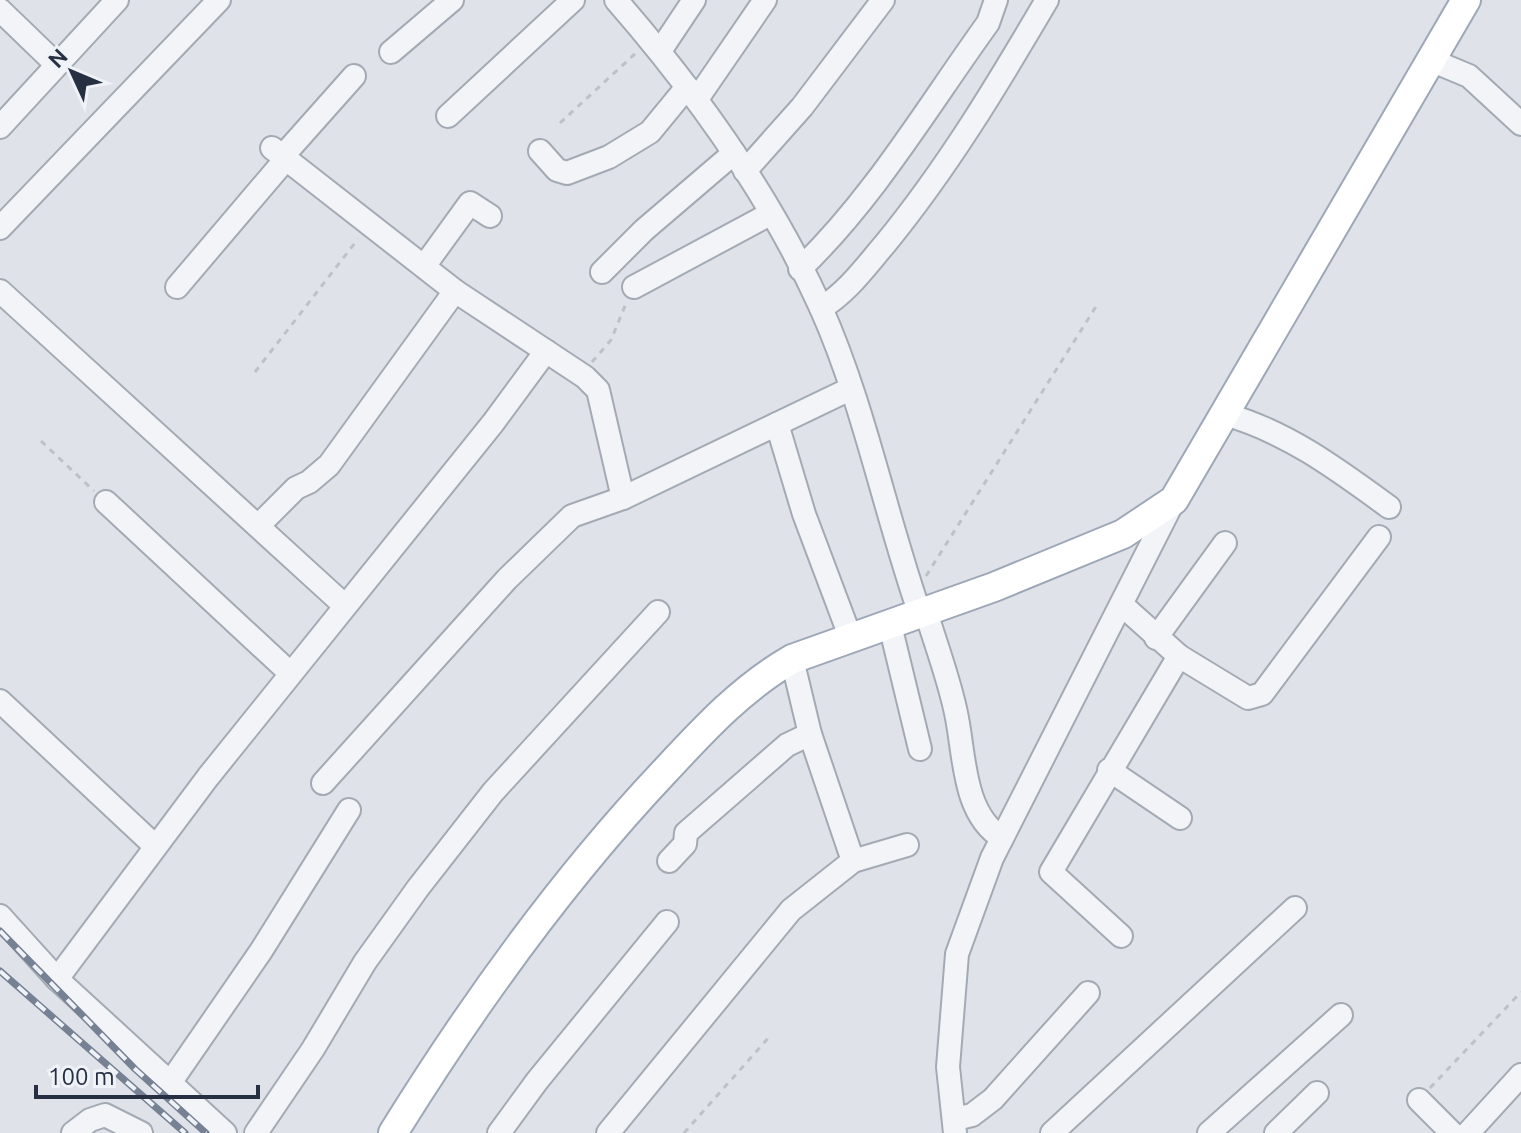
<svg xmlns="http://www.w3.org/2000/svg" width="1521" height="1133" font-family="Ubuntu,sans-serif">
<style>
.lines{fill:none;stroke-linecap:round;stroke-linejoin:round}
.minor-casing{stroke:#a4aab4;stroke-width:26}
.major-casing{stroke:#9da7b6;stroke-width:32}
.path{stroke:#bdc1c8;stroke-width:3;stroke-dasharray:6 6;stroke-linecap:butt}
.minor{stroke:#f2f4f7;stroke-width:22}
.major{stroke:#fff;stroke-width:28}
.rail-casing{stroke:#778194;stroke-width:7}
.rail{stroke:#eff2f7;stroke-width:4;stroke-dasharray:12;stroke-linecap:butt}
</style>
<rect width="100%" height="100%" fill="#dfe3e9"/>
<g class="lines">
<defs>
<g id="minor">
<path d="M616,0C697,93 770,195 821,308C864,404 885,514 920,614"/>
<polyline points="0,10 56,64"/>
<polyline points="660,51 694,0"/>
<polyline points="391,52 452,0"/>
<polyline points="1433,61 1469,76 1521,124"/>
<polyline points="697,99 765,0"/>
<polyline points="448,116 573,0"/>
<polyline points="0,127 117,0"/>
<polyline points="272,148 455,291 585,377 598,390 623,498"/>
<polyline points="540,151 557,170 567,173 609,157 650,132 687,87"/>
<polyline points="282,157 354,76"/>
<polyline points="745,171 802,107 883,0"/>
<polyline points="0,228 219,0"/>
<polyline points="425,265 470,203 490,216"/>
<path d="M800,269C874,198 928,106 988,23L996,0"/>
<polyline points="602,272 644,230 734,153"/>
<polyline points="177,287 285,160"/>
<polyline points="634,287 770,214"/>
<polyline points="0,291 343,604"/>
<path d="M821,308C847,293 866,266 885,244C948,167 997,85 1047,0"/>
<path d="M1224,414C1286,431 1337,469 1389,507"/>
<polyline points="777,424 804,514 851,639"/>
<polyline points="106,502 290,673"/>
<polyline points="258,526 296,488 309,482 329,465 455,291"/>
<polyline points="1122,605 1179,656 1248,698 1262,694 1379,537"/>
<path d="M926,612C936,645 949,679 956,713C965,754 962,813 1002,838"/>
<polyline points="890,625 920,749"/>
<polyline points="1156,638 1225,543"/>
<polyline points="792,659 810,734 853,861"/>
<polyline points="0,701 155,846"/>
<polyline points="1109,770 1180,818"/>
<polyline points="323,783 507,579 572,516 623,498 850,389"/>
<polyline points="669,861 685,844 686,833 787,745 810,734"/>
<polyline points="0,916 57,979"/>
<polyline points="1121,936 1051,872 1179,656"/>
<polyline points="170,1083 261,951 349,810"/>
<polyline points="1419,1100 1452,1133"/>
<polyline points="955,1119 972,1115 993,1099 1088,993"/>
<polyline points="73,1133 90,1120 105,1115 141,1133"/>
<polyline points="225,1133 57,979 208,777 493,423 546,351"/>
<polyline points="256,1133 313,1049 365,962 418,888 493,792 658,612"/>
<polyline points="499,1133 537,1081 667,922"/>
<polyline points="608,1133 791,910 853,861 907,845"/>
<polyline points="955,1133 948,1067 957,954 992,858 1174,500"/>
<polyline points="1052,1133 1295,908"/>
<polyline points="1209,1133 1341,1015"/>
<polyline points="1276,1133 1317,1093"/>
<polyline points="1468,1133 1521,1075"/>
</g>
<path id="major" d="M393,1133C473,1004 561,881 666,770C705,728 742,688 792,659L994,587L1123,534L1174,500L1466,0"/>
</defs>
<use href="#minor" class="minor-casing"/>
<use href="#major" class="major-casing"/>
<g class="path">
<polyline points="560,123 637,52"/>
<polyline points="592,362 611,340 627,301"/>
<polyline points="255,372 358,239"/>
<polyline points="41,441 94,491"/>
<polyline points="926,576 1097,305"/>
<polyline points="1430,1088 1521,992"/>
<polyline points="684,1133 770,1036"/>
</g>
<use href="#minor" class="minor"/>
<use href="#major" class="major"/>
<defs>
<g id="rail">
<polyline points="0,931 135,1069 206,1133"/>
<polyline points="0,971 185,1133"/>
</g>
</defs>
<use href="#rail" class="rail-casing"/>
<use href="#rail" class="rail"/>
</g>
<g transform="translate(72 72) rotate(314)" stroke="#eff2f7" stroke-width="6" paint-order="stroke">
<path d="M0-6L14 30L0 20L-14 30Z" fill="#273042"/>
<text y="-12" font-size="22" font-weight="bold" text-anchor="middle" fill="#273042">N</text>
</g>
<path d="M36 1085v12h222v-12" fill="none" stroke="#273042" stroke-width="4"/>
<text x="48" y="1085" font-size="24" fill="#273042" stroke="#eff2f7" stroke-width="6" paint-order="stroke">100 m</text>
</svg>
